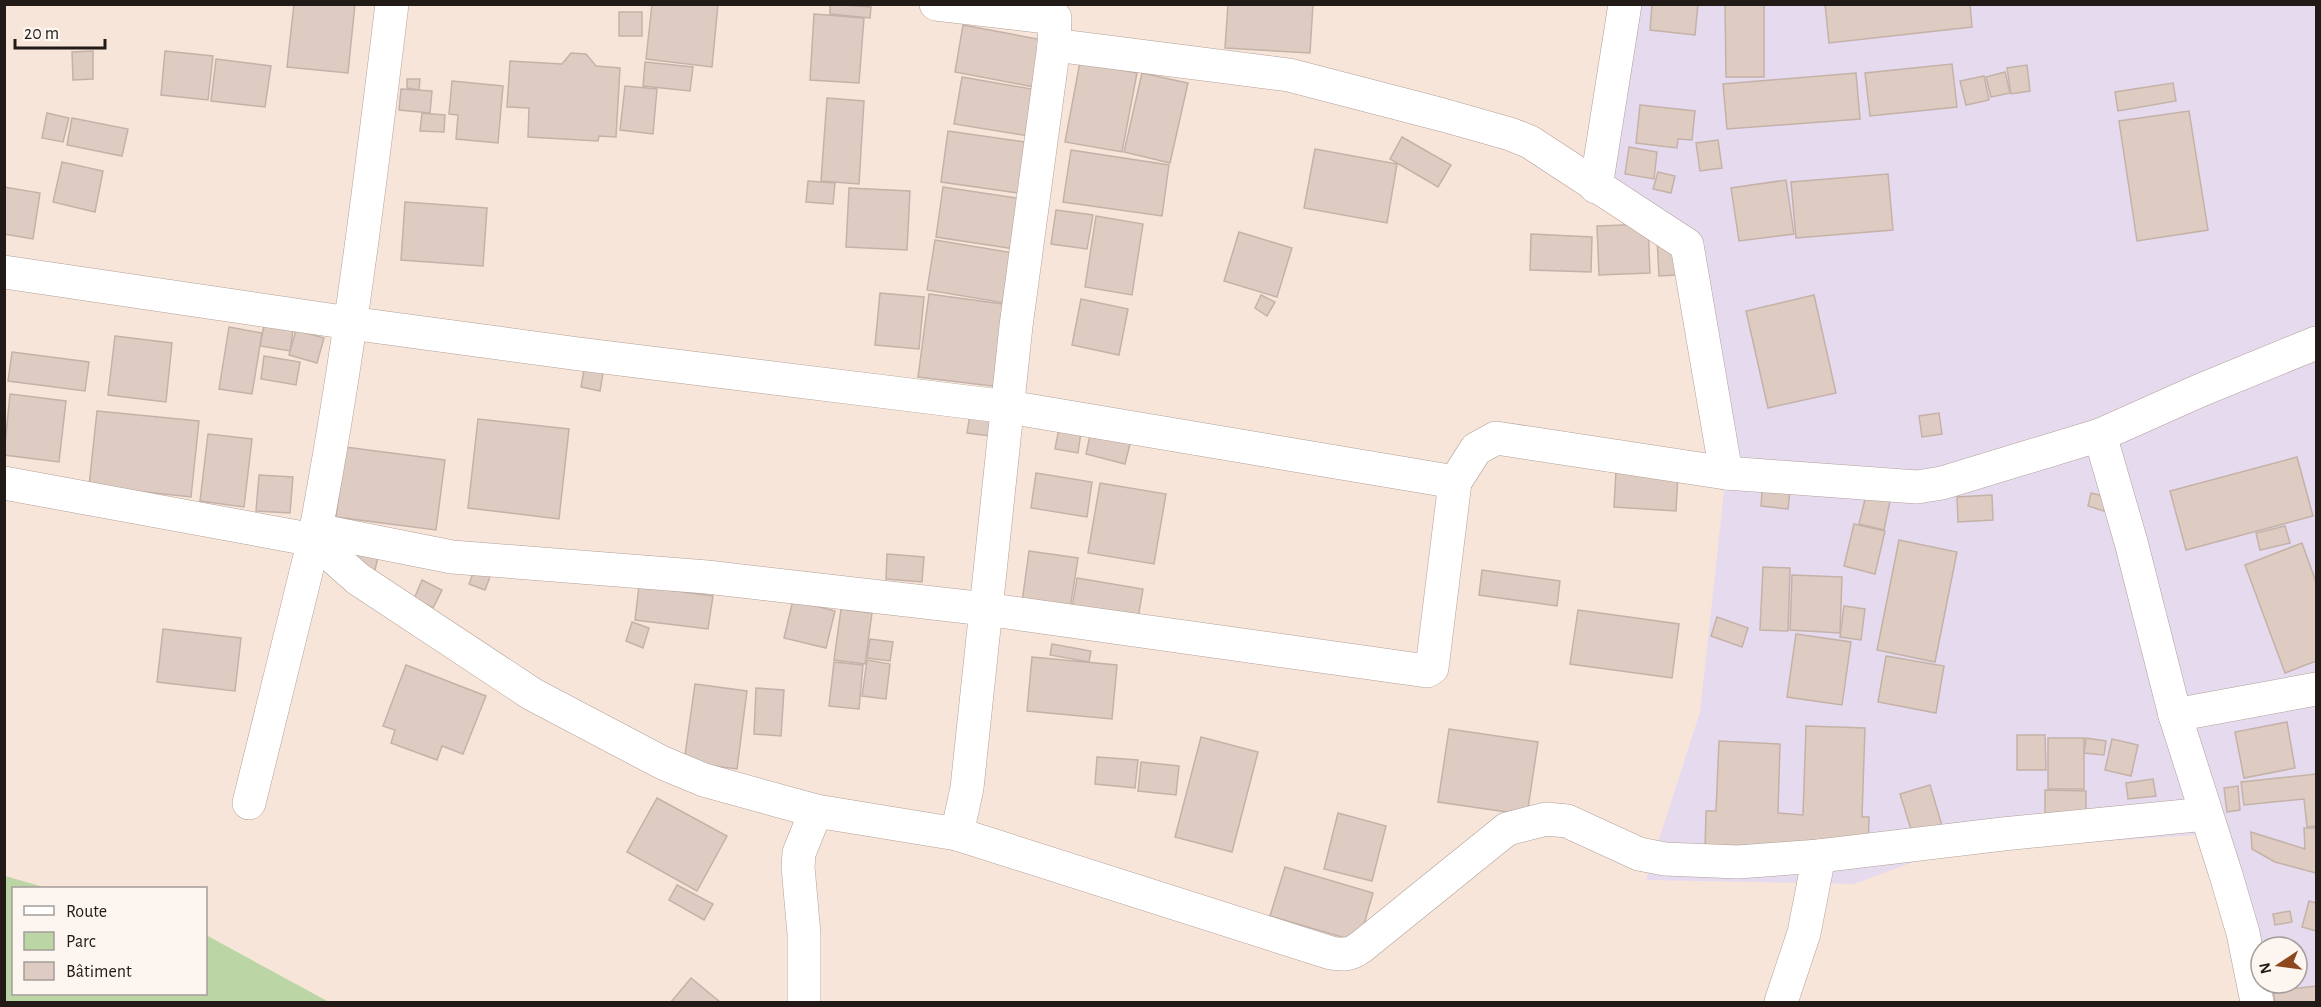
<svg xmlns="http://www.w3.org/2000/svg" width="2321" height="1007" font-family="'Alegreya Sans',sans-serif">
<style>
.industrial{fill:#e6daee;fill-rule:evenodd}
.green{fill:#bbd5a5}
.building{fill:#decbc1;stroke:#c4b2a8;stroke-width:1.5}
.lines{fill:none;stroke-linecap:round;stroke-linejoin:round}
.street-casing{stroke:#b2a097;stroke-width:34}
.street{stroke:#fff;stroke-width:33}
</style>
<rect width="100%" height="100%" fill="#f8e5da"/>
<path class="industrial" d="M1625,5H2316V1002H2256L2197,835L1940,852L1854,884L1646,880L1700,712L1726,473L1687,245L1596,187ZM2261,947H2297V983H2261Z"/>
<polygon class="green" points="5,876 47,888 14,888 14,994 206,994 206,935 329,1002 5,1002"/>
<g class="building">
<polygon points="294,4 355,4 348,73 287,67"/>
<polygon points="652,4 718,4 712,67 646,59"/>
<polygon points="830,4 871,7 870,18 830,14"/>
<polygon points="1228,4 1313,4 1310,53 1225,48"/>
<polygon points="1652,4 1698,4 1695,35 1650,30"/>
<polygon points="1725,4 1764,4 1764,77 1726,77"/>
<polygon points="1825,4 1970,4 1972,27 1829,43"/>
<rect x="619" y="12" width="23" height="24"/>
<polygon points="814,14 864,18 859,83 810,80"/>
<polygon points="963,25 1043,40 1034,87 955,72"/>
<polygon points="93,51 93,79 73,80 72,52"/>
<polygon points="165,51 213,56 208,100 161,95"/>
<polygon points="571,53 586,54 596,66 620,68 616,137 599,136 598,141 528,137 529,108 507,107 510,61 562,64"/>
<polygon points="216,59 271,66 265,107 211,101"/>
<polygon points="645,62 693,67 690,91 643,86"/>
<polygon points="1080,62 1137,73 1122,152 1065,142"/>
<polygon points="1952,64 1957,107 1870,116 1865,73"/>
<polygon points="2027,65 2030,91 2011,94 2007,68"/>
<polygon points="2005,72 2010,93 1991,97 1986,77"/>
<polygon points="1142,73 1188,83 1170,163 1124,152"/>
<polygon points="1856,73 1860,119 1727,129 1723,84"/>
<polygon points="1984,76 1989,100 1966,105 1960,81"/>
<polygon points="962,77 1037,90 1029,136 954,124"/>
<polygon points="407,79 420,79 419,90 407,88"/>
<polygon points="452,81 503,86 498,143 456,139 458,115 449,114"/>
<polygon points="2173,83 2176,101 2118,111 2115,92"/>
<polygon points="625,86 657,89 653,134 620,130"/>
<polygon points="401,89 432,91 430,113 399,110"/>
<polygon points="827,98 864,101 859,184 821,181"/>
<polygon points="1640,105 1695,111 1692,140 1678,139 1677,148 1636,143"/>
<polygon points="2189,111 2208,230 2137,241 2119,121"/>
<polygon points="47,113 69,118 63,142 42,138"/>
<polygon points="422,113 445,115 444,132 420,131"/>
<polygon points="72,118 128,129 122,156 67,145"/>
<polygon points="948,131 1032,143 1025,194 941,182"/>
<polygon points="1402,137 1451,165 1438,187 1390,159"/>
<polygon points="1718,140 1722,168 1700,171 1696,143"/>
<polygon points="1629,147 1657,152 1654,179 1625,174"/>
<polygon points="1315,149 1397,164 1387,223 1304,208"/>
<polygon points="1071,150 1169,165 1162,216 1063,202"/>
<polygon points="62,162 103,171 95,212 53,202"/>
<polygon points="1658,172 1675,176 1671,193 1653,189"/>
<polygon points="1888,174 1893,230 1796,238 1791,182"/>
<polygon points="1786,180 1794,234 1739,241 1731,188"/>
<polygon points="808,181 835,183 833,204 806,202"/>
<polygon points="4,187 40,193 33,239 4,234"/>
<polygon points="943,187 1029,200 1022,250 936,237"/>
<polygon points="849,188 910,191 907,250 846,247"/>
<polygon points="405,202 487,208 483,266 401,260"/>
<polygon points="1056,210 1093,215 1087,249 1051,244"/>
<polygon points="1096,216 1143,224 1132,295 1085,287"/>
<polygon points="1648,224 1650,273 1599,275 1597,226"/>
<polygon points="1239,232 1292,248 1277,297 1224,281"/>
<polygon points="1531,234 1592,237 1591,272 1530,270"/>
<polygon points="1657,238 1697,274 1659,276"/>
<polygon points="935,240 1020,254 1011,304 927,290"/>
<polygon points="880,293 924,297 919,349 875,345"/>
<polygon points="929,294 1010,305 1000,387 918,377"/>
<polygon points="1261,295 1275,302 1267,316 1255,308"/>
<polygon points="1814,295 1836,393 1768,408 1746,311"/>
<polygon points="1081,299 1128,309 1119,355 1072,345"/>
<polygon points="264,325 293,330 290,351 260,346"/>
<polygon points="229,327 262,333 252,394 219,389"/>
<polygon points="296,330 324,338 317,363 289,355"/>
<polygon points="115,336 172,343 166,402 108,395"/>
<polygon points="12,352 89,362 85,391 8,381"/>
<polygon points="264,356 300,362 296,385 261,379"/>
<polygon points="585,364 604,367 600,391 581,387"/>
<polygon points="10,394 66,401 59,462 4,455"/>
<polygon points="97,411 199,421 191,497 89,486"/>
<polygon points="1939,413 1942,434 1922,437 1919,416"/>
<polygon points="970,414 992,417 990,436 967,433"/>
<polygon points="478,419 569,429 559,519 468,508"/>
<polygon points="1092,426 1132,436 1125,464 1086,454"/>
<polygon points="1059,428 1081,432 1078,453 1055,449"/>
<polygon points="208,434 252,439 244,507 200,501"/>
<polygon points="345,447 445,460 436,530 336,517"/>
<polygon points="2297,457 2313,516 2186,550 2170,491"/>
<polygon points="1616,471 1678,475 1676,511 1614,507"/>
<polygon points="1036,473 1092,482 1087,517 1031,508"/>
<polygon points="259,475 293,477 290,513 256,511"/>
<polygon points="1763,478 1791,481 1788,509 1761,506"/>
<polygon points="1100,483 1166,494 1154,564 1088,553"/>
<polygon points="2091,493 2108,497 2104,511 2088,506"/>
<polygon points="1866,495 1890,501 1884,530 1859,524"/>
<polygon points="1992,495 1993,520 1958,522 1957,497"/>
<polygon points="1854,524 1885,531 1875,574 1844,566"/>
<polygon points="2285,526 2290,543 2260,550 2256,533"/>
<polygon points="1899,540 1957,552 1935,662 1877,650"/>
<polygon points="2302,543 2316,582 2316,661 2285,673 2245,565"/>
<polygon points="355,551 378,557 374,574 351,569"/>
<polygon points="1029,551 1078,558 1070,609 1022,602"/>
<polygon points="887,554 924,557 922,582 886,579"/>
<polygon points="1763,567 1790,568 1788,631 1760,630"/>
<polygon points="475,568 491,574 485,590 469,584"/>
<polygon points="1482,570 1560,581 1557,606 1479,595"/>
<polygon points="1792,575 1842,577 1840,633 1790,630"/>
<polygon points="1077,578 1143,589 1138,618 1072,608"/>
<polygon points="422,580 442,590 433,608 414,599"/>
<polygon points="639,586 713,596 708,629 635,620"/>
<polygon points="793,600 835,611 826,648 784,638"/>
<polygon points="1844,606 1865,609 1861,640 1840,637"/>
<polygon points="841,609 872,613 865,664 834,660"/>
<polygon points="1578,610 1679,624 1672,678 1570,664"/>
<polygon points="1717,617 1748,628 1742,647 1711,636"/>
<polygon points="632,622 649,628 643,648 626,641"/>
<polygon points="163,629 241,638 235,691 157,682"/>
<polygon points="1796,634 1851,642 1842,705 1787,697"/>
<polygon points="870,639 893,642 890,661 867,658"/>
<polygon points="1052,644 1091,651 1089,662 1050,655"/>
<polygon points="1886,656 1944,666 1936,713 1878,702"/>
<polygon points="1032,657 1117,665 1112,719 1027,711"/>
<polygon points="867,660 890,664 886,699 862,696"/>
<polygon points="834,662 863,665 859,709 829,706"/>
<polygon points="406,665 486,696 463,754 442,746 437,760 391,743 395,730 383,726"/>
<polygon points="695,684 747,691 737,769 684,762"/>
<polygon points="756,688 784,690 781,736 754,734"/>
<polygon points="2287,722 2295,768 2244,778 2235,732"/>
<polygon points="1806,726 1865,728 1862,817 1869,817 1868,855 1705,849 1706,811 1716,811 1719,741 1780,744 1778,813 1803,815"/>
<polygon points="1449,729 1538,742 1527,815 1438,802"/>
<polygon points="2017,735 2045,735 2046,770 2017,770"/>
<polygon points="1201,737 1258,752 1232,852 1175,837"/>
<rect x="2048" y="738" width="36" height="51"/>
<polygon points="2086,738 2106,741 2104,755 2084,753"/>
<polygon points="2112,739 2138,745 2131,776 2105,770"/>
<polygon points="1097,757 1138,760 1135,788 1095,784"/>
<polygon points="1141,762 1179,766 1176,795 1138,791"/>
<polygon points="2316,774 2316,826 2307,827 2304,799 2244,805 2241,782"/>
<polygon points="2153,779 2156,796 2128,799 2126,783"/>
<polygon points="1930,785 1943,829 1914,839 1900,794"/>
<polygon points="2238,786 2240,810 2227,812 2224,788"/>
<polygon points="2045,790 2086,791 2086,821 2045,821"/>
<polygon points="657,798 727,836 697,891 627,852"/>
<polygon points="1338,813 1386,826 1372,881 1324,869"/>
<polygon points="2304,828 2316,828 2316,873 2275,862 2252,849 2251,832 2305,849"/>
<polygon points="1285,867 1373,893 1359,942 1270,916"/>
<polygon points="677,885 713,904 704,920 669,900"/>
<polygon points="2309,901 2316,903 2316,931 2302,927"/>
<polygon points="2290,911 2292,922 2275,925 2273,914"/>
<polygon points="691,978 720,1002 671,1002"/>
<polygon points="2316,986 2316,1002 2275,1002 2273,991"/>
</g>
<g class="lines">
<defs>
<g id="street">
<path d="M392,4C370,184 348,363 314,540L358,579L532,694L663,763L704,780L816,811L957,834L967,788L1016,326L1054,45"/>
<polyline points="936,4 1055,18 1054,45 1289,75 1443,115 1510,134 1530,142 1687,245 1726,473"/>
<polyline points="1596,187 1625,4"/>
<polyline points="4,272 350,323 579,354 1008,407 1455,482 1476,449 1496,438 1726,473 1917,487 1942,483 2100,435 2201,390 2316,343"/>
<polyline points="2100,435 2131,542 2175,715 2226,875 2243,933 2257,1002"/>
<polyline points="4,483 314,540 249,803"/>
<polyline points="316,530 452,557 707,577 985,609 1427,671 1432,668 1455,482"/>
<polyline points="2175,715 2316,689"/>
<path d="M957,834L1331,953C1344,955 1350,955 1361,947L1507,829L1546,819L1567,821L1639,854L1665,859L1738,862L1819,856L2003,834L2206,814"/>
<polyline points="804,1002 804,934 798,867 799,853 816,811"/>
<polyline points="1781,1002 1804,933 1819,856"/>
</g>
</defs>
<use href="#street" class="street-casing"/>
<use href="#street" class="street"/>
</g>
<rect width="2321" height="1007" fill="none" stroke="#211a17" stroke-width="12"/>
<rect x="12" y="887" width="195" height="108" fill="#fcf5f0" stroke="#a49d99" stroke-width="1.5"/>
<rect x="24" y="906" width="30" height="9" fill="#ffffff" stroke="#a49d99" stroke-width="1.5"/>
<text x="66" y="917" font-size="18" fill="#211a17">Route</text>
<rect x="24" y="932" width="30" height="18" fill="#bbd5a5" stroke="#a49d99" stroke-width="1.5"/>
<text x="66" y="947" font-size="18" fill="#211a17">Parc</text>
<rect x="24" y="962" width="30" height="18" fill="#decbc1" stroke="#a49d99" stroke-width="1.5"/>
<text x="66" y="977" font-size="18" fill="#211a17">Bâtiment</text>
<g transform="translate(2279 965) rotate(257)"><circle r="28" fill="#fcf5f0" stroke="#a49d99" stroke-width="1.5"/>
<path d="M0-4.5L10 22L0 15L-10 22Z" fill="#8d481f"/>
<text y="-9" font-size="16" font-weight="bold" text-anchor="middle" fill="#211a17">N</text>
</g>
<path d="M15 39v9h90v-9" fill="none" stroke="#211a17" stroke-width="3"/>
<text x="24" y="39" font-size="18" fill="#211a17" stroke="#fcf5f0" stroke-width="4.5" paint-order="stroke">20 m</text>
</svg>
